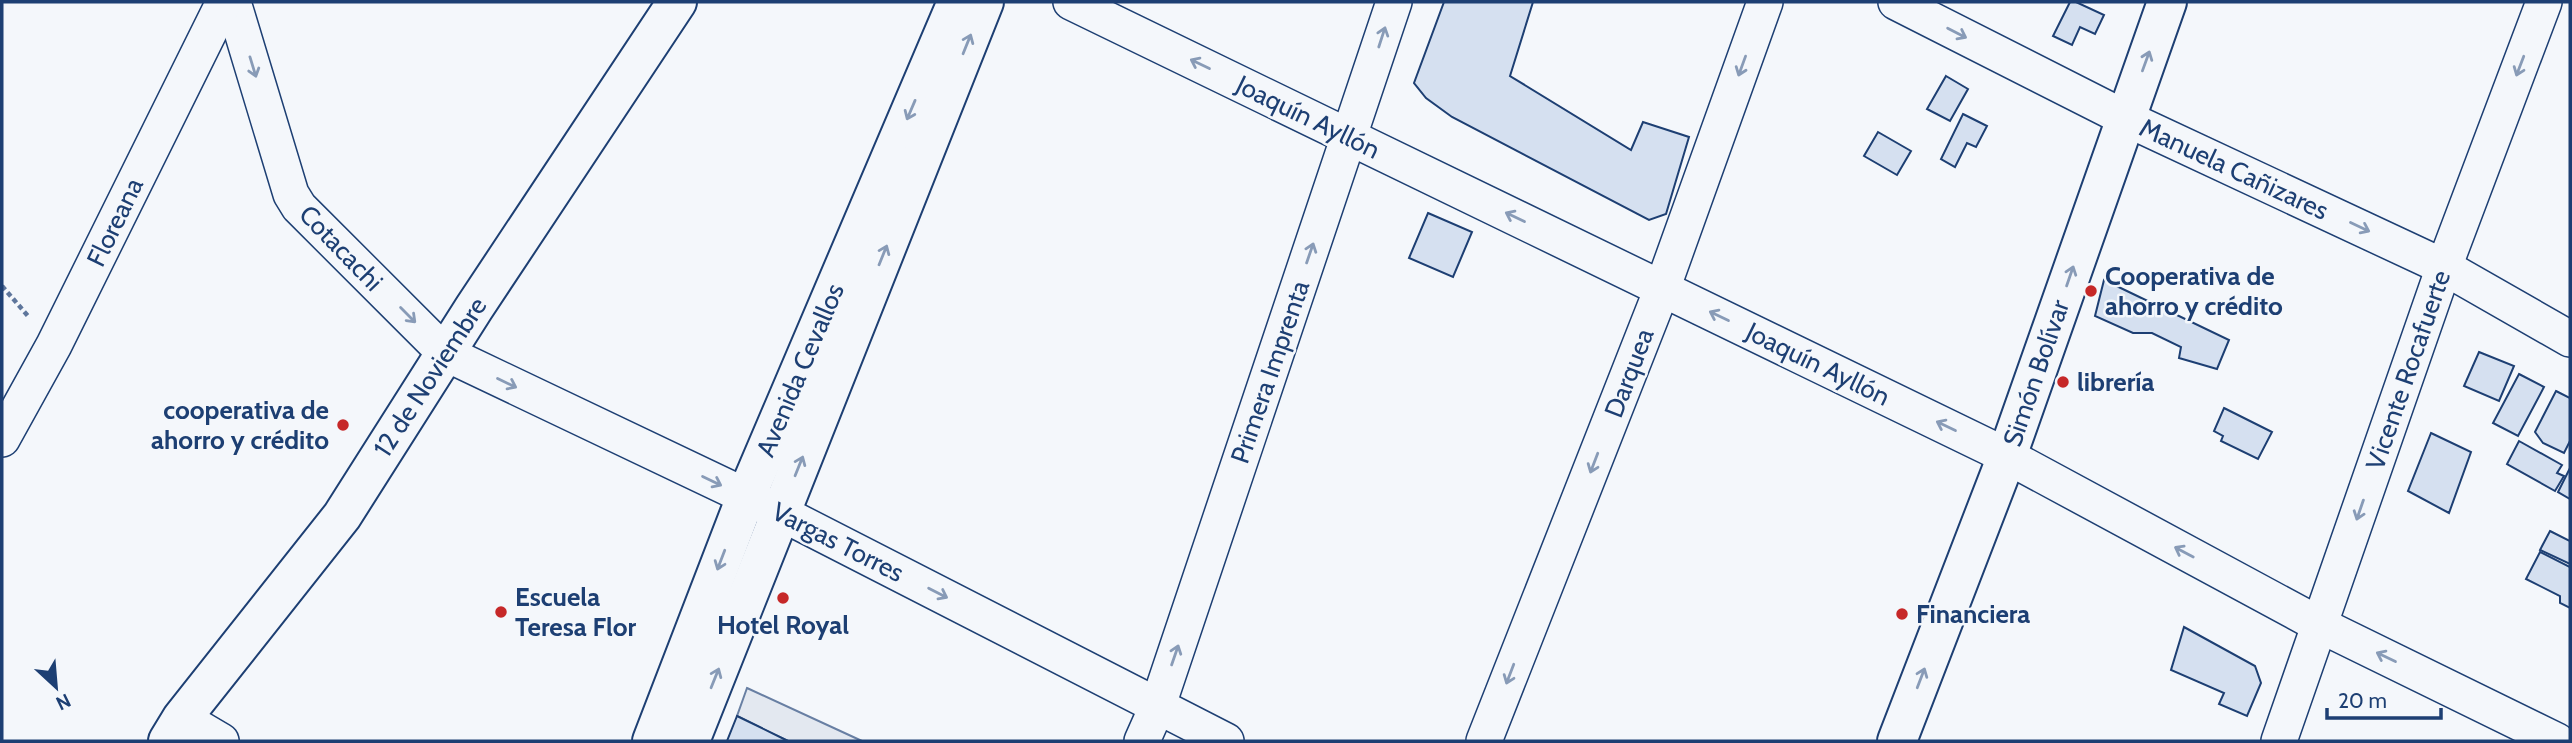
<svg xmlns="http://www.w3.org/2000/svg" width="2572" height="743" font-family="Cabin,sans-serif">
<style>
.parking{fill:#e3e8f0;stroke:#687fa3;stroke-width:2}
.building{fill:#d5e0f0;stroke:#1d3f73;stroke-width:2}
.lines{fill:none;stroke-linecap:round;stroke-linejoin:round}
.minor-casing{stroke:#1d3f73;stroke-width:38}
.tertiary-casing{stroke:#1d3f73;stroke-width:42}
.secondary-casing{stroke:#1d3f73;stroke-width:42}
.path{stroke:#5e769c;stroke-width:4.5;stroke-dasharray:5 3.5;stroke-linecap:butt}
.minor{stroke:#f4f7fb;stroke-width:35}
.tertiary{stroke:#f4f7fb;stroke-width:38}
.secondary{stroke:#f4f7fb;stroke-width:38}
.oneway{stroke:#889bb7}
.poi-dot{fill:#c62828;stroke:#f4f7fb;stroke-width:2.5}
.labels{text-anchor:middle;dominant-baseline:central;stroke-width:5;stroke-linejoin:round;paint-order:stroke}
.street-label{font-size:26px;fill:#1d3f73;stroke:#f4f7fb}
.poi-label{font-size:26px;font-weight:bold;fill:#1d3f73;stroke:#f4f7fb;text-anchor:start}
</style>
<rect width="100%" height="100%" fill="#f4f7fb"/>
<polygon class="parking" points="747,688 862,741 788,741 737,716"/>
<g class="building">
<polygon points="1444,2 1533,2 1510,76 1631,150 1643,122 1689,137 1666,214 1649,220 1452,117 1426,98 1414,83"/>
<polygon points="2070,2 2076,2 2104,15 2095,34 2080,27 2072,45 2053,36"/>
<polygon points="1946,76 1968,89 1950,121 1927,109"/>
<polygon points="1963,114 1987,126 1976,147 1967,143 1955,167 1941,159"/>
<polygon points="1878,132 1911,151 1897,175 1864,156"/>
<polygon points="1428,213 1472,232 1453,277 1409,258"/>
<polygon points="2104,280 2229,340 2217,369 2179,358 2181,347 2152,333 2133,333 2095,316"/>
<polygon points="2479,352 2514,366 2499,401 2464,386"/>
<polygon points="2519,374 2544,387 2518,436 2493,423"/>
<polygon points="2556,391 2570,398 2570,441 2564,453 2543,443 2535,432"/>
<polygon points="2224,408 2272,432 2258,459 2221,441 2223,436 2214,431"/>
<polygon points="2431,433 2471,452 2449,513 2408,491"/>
<polygon points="2519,441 2562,465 2557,473 2564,476 2555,491 2507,464"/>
<polygon points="2570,468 2570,499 2558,492"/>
<polygon points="2550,531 2570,541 2570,564 2540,550"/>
<polygon points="2540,552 2570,567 2570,608 2560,603 2560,596 2526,579"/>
<polygon points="2184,627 2255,666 2261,683 2247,716 2219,704 2224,693 2171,670"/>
<polygon points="737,716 788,741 727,741"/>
</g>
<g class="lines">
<defs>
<g id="minor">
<polyline points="233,2 291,194 299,207 445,353 781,513 1226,741"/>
<polyline points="1071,2 2007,456 2320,625 2557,741"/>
<polyline points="1896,2 2125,118 2444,267 2570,339"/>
<polyline points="2,439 54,345 224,2"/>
<polyline points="182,718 221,741"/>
<polyline points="1142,741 1158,705 1394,2"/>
<polyline points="1484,741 1662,289 1765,2"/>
<polyline points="2279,741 2444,267 2544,2"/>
</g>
<g id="tertiary">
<polyline points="168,741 182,718 342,516 474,308 677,2"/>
<polyline points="1897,741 2007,456 2167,2"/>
</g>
<g id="secondary">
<polyline points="652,741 746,497 957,2"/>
<polyline points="690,741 984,2"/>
</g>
</defs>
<use href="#minor" class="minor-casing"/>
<use href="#tertiary" class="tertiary-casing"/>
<use href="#secondary" class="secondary-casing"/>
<polyline class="path" points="2,286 28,316"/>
<use href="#minor" class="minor"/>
<use href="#tertiary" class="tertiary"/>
<use href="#secondary" class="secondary"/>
</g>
<defs><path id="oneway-shaft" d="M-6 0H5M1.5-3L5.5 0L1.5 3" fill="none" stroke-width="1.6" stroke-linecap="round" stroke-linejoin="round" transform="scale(1.75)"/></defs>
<g class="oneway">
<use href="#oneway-shaft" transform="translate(1957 33) rotate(27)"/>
<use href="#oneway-shaft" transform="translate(1382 37) rotate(-72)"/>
<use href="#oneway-shaft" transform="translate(967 44) rotate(-68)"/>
<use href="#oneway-shaft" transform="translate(2146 61) rotate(-70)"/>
<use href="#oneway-shaft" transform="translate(1200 64) rotate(-154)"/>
<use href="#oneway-shaft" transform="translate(1742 66) rotate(110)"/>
<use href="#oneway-shaft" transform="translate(2520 66) rotate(111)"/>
<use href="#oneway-shaft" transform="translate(253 67) rotate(73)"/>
<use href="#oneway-shaft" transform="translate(911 110) rotate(113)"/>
<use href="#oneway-shaft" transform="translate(1515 217) rotate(-154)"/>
<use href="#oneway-shaft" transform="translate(2360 227) rotate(25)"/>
<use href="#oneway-shaft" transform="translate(1310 253) rotate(-71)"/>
<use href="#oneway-shaft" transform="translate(883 255) rotate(-68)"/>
<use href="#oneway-shaft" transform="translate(2070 276) rotate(-71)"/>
<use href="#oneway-shaft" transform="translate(408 315) rotate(45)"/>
<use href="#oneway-shaft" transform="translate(1719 316) rotate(-154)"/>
<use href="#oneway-shaft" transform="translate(507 383) rotate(26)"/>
<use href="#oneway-shaft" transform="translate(1946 426) rotate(-154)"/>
<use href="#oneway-shaft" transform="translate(1594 463) rotate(111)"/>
<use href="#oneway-shaft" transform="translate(799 466) rotate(-68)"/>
<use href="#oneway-shaft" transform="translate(712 481) rotate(26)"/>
<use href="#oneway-shaft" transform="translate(2360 510) rotate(109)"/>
<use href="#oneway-shaft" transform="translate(2184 552) rotate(-152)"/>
<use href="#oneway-shaft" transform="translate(721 560) rotate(111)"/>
<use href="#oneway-shaft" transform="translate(938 593) rotate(27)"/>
<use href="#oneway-shaft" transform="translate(1175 655) rotate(-71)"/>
<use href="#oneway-shaft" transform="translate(2386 657) rotate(-154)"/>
<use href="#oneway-shaft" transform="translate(1510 674) rotate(111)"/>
<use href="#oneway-shaft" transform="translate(715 678) rotate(-68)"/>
<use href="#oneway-shaft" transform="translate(1921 678) rotate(-69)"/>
</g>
<g class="poi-dot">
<circle cx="2091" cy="291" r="7"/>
<circle cx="2063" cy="382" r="7"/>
<circle cx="343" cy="425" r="7"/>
<circle cx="783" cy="598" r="7"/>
<circle cx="501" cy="612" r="7"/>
<circle cx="1902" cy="614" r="7"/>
</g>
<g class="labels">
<g class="street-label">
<text transform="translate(1308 117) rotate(26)">Joaquín Ayllón</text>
<text transform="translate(2234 169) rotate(25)">Manuela Cañizares</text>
<text transform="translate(115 222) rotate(-64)">Floreana</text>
<text transform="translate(341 248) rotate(46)">Cotacachi</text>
<text transform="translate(1818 364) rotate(26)">Joaquín Ayllón</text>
<text transform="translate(800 370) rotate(-67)">Avenida Cevallos</text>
<text transform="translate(2408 370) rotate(-71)">Vicente Rocafuerte</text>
<text transform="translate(1270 372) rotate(-71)">Primera Imprenta</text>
<text transform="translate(1629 373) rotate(-69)">Darquea</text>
<text transform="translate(2036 373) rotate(-71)">Simón Bolívar</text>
<text transform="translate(430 377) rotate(-57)">12 de Noviembre</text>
<text transform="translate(838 542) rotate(27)">Vargas Torres</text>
</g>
<g class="poi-label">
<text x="2105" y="276">Cooperativa de<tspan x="2105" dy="30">ahorro y crédito</tspan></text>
<text x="2077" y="382">librería</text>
<text x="329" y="410" text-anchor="end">cooperativa de<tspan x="329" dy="30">ahorro y crédito</tspan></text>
<text x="515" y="597">Escuela<tspan x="515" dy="30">Teresa Flor</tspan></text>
<text x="1916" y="614">Financiera</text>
<text x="783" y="625" text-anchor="middle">Hotel Royal</text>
</g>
</g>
<rect width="2572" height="743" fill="none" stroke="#1d3f73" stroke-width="7"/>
<g transform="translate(56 687) rotate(154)" stroke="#f4f7fb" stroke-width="5" paint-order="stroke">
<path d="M0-5L12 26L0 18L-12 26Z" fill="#1d3f73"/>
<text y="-10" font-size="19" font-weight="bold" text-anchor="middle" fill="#1d3f73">N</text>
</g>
<path d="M2327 708v10h114v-10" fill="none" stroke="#1d3f73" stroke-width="3.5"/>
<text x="2338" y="708" font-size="21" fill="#1d3f73" stroke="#f4f7fb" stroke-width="5" paint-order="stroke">20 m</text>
</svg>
